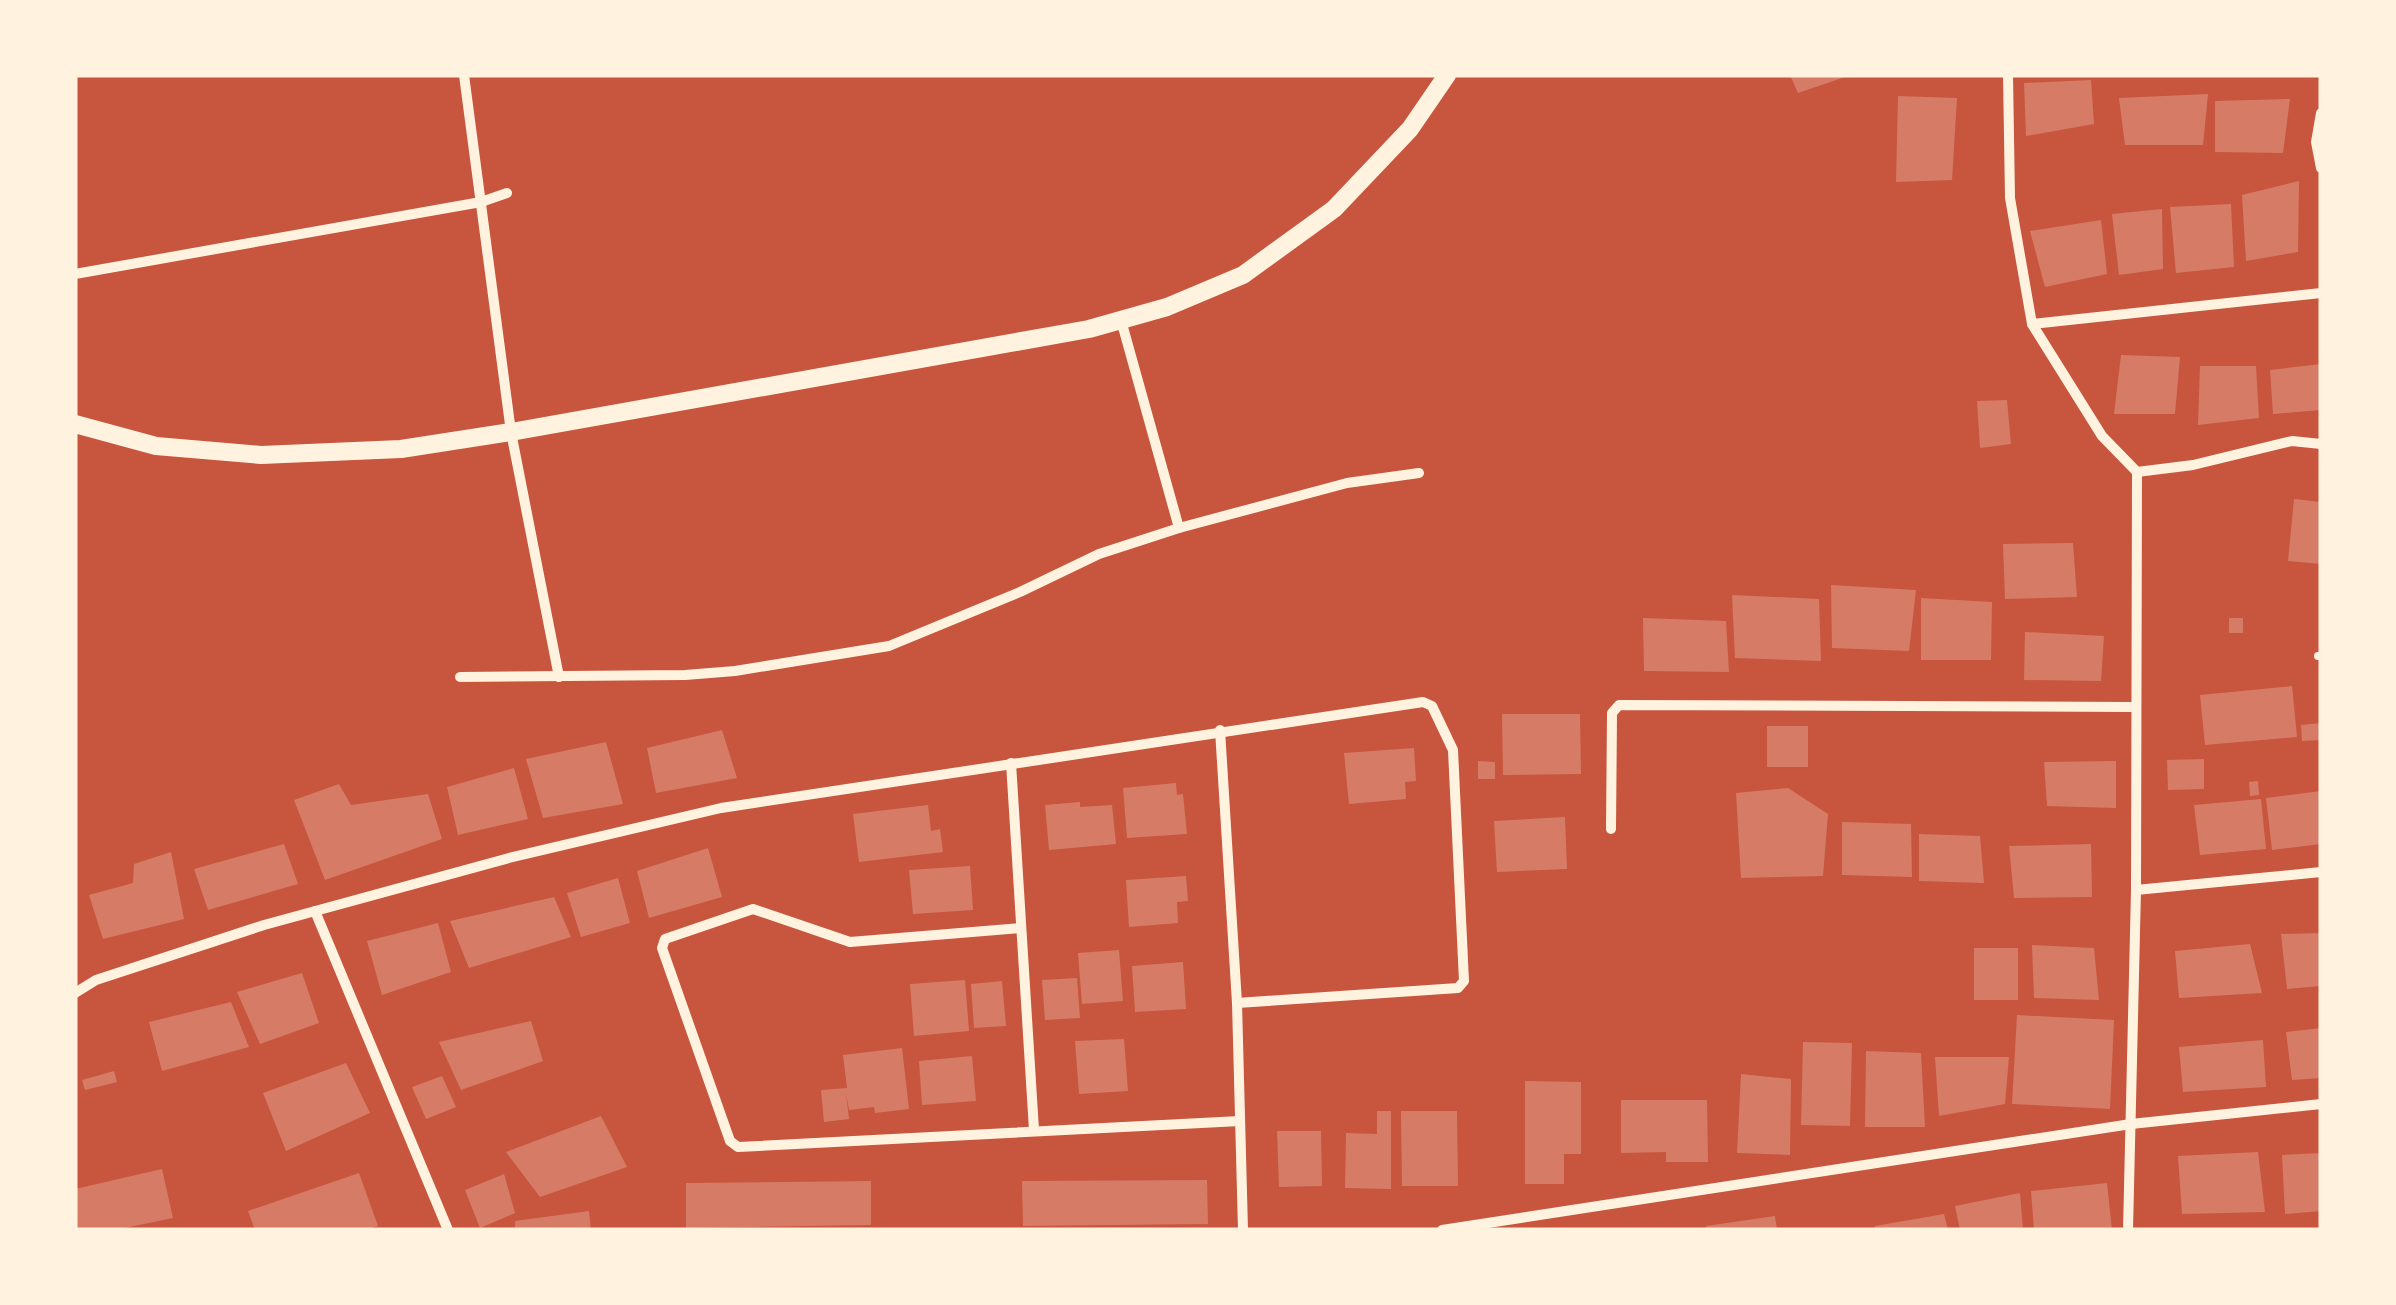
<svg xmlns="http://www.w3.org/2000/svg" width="2396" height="1305" font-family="Inter,sans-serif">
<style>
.building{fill:#d67c66}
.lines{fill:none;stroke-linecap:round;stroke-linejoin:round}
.service{stroke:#fff3e0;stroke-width:8}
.minor{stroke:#fff3e0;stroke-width:10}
.tertiary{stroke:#fff3e0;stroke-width:18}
</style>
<rect width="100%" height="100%" fill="#c8553d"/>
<g class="building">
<polygon points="1790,75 1848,75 1848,76 1798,93"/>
<polygon points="2091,80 2094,124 2026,136 2024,83"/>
<polygon points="2208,94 2203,145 2125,145 2119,98"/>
<polygon points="1898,96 1957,98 1952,180 1896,182"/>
<polygon points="2290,99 2283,153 2215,152 2215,101"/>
<polygon points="2299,181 2298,252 2246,261 2242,195"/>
<polygon points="2231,204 2234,267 2176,273 2170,207"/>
<polygon points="2162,209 2163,269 2119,275 2112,214"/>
<polygon points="2101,220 2107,274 2045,287 2030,231"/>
<polygon points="2121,355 2180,357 2175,414 2114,414"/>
<polygon points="2321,364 2321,410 2273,414 2270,370"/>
<polygon points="2200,366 2256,366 2259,418 2198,425"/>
<polygon points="2007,400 2011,444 1980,448 1977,401"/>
<polygon points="2294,499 2321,502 2321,564 2288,561"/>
<polygon points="2073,543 2077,597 2005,599 2003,544"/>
<polygon points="1831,585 1916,590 1909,651 1832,648"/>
<polygon points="1732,595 1819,599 1821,661 1735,658"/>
<polygon points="1921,598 1992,602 1991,660 1921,660"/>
<polygon points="1643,618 1726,621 1729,672 1644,671"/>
<rect x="2229" y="618" width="14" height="15"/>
<polygon points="2025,632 2104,636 2101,681 2024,680"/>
<polygon points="2292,686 2297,737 2205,745 2200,695"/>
<polygon points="1502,714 1580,714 1581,774 1503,775"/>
<polygon points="2320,723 2321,740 2302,741 2301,725"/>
<rect x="1767" y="726" width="41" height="41"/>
<polygon points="722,730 737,778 656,793 647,748"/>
<polygon points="606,742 623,804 543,818 526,759"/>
<polygon points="1414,748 1416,781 1405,782 1406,799 1349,804 1344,753"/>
<polygon points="2204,759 2204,789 2168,790 2167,760"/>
<polygon points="1478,761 1495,762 1495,779 1478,779"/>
<polygon points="2116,761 2116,808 2047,806 2044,762"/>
<polygon points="514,768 528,819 458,835 447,787"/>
<polygon points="2258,781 2259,795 2250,796 2249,782"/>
<polygon points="1176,783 1177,795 1183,794 1187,834 1127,838 1123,788"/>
<polygon points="339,784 351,805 428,794 442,839 325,880 294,800"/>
<polygon points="1788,788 1828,814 1823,876 1741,878 1736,793"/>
<polygon points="2321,791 2321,844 2272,850 2266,798"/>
<polygon points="2261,799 2266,849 2200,855 2194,805"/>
<polygon points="1080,802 1080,807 1112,805 1116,844 1049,850 1045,805"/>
<polygon points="928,805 931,831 940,829 943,852 859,862 853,814"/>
<polygon points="1565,817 1567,869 1497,872 1494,821"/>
<polygon points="1842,822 1911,824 1912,877 1842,875"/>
<polygon points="1919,834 1980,836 1984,883 1919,881"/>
<polygon points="284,844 298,884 208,910 194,869"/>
<polygon points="2091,844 2092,897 2014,898 2009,846"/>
<polygon points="708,848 722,897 649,918 637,871"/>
<polygon points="171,852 184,919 103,939 89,895 133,883 134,864"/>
<polygon points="970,866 973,910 913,914 909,870"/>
<polygon points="1186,876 1188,901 1177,902 1178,923 1129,927 1126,880"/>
<polygon points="618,878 630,923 581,937 567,893"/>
<polygon points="554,897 571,937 469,968 450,921"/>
<polygon points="438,923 451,972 382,995 367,941"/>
<polygon points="2321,933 2321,986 2287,989 2281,934"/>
<polygon points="2250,944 2262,993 2179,998 2175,951"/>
<polygon points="2032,945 2094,948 2099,1000 2034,998"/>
<rect x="1974" y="948" width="44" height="52"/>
<polygon points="1119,950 1123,1001 1082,1004 1078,953"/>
<polygon points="1183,962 1186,1009 1135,1012 1132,966"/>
<polygon points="302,973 319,1023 260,1044 237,992"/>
<polygon points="1077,978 1080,1018 1045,1020 1042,980"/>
<polygon points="965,980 969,1031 914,1036 910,984"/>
<polygon points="1002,981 1006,1026 974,1028 971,984"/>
<polygon points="231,1002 249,1047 162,1071 149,1022"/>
<polygon points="2017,1015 2114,1020 2110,1109 2012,1104"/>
<polygon points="531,1021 543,1061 461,1090 439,1042"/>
<polygon points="2321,1028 2321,1078 2292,1080 2286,1032"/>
<polygon points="1124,1039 1128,1091 1079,1094 1075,1041"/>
<polygon points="2263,1040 2266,1087 2183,1092 2179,1047"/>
<polygon points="1803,1042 1852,1043 1850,1126 1801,1125"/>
<polygon points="902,1048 909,1109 875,1113 874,1107 849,1110 846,1093 849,1119 824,1122 821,1090 847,1088 843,1055"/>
<polygon points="1866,1051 1921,1053 1925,1127 1865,1127"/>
<polygon points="972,1056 976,1101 922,1105 919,1061"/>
<polygon points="1935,1057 2009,1057 2005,1104 1939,1116"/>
<polygon points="346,1063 370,1113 286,1151 263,1093"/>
<polygon points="114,1071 117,1082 85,1090 82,1080"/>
<polygon points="1741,1074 1791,1079 1790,1155 1737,1153"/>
<polygon points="442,1076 456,1107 426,1119 412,1087"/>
<polygon points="1525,1081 1581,1082 1581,1154 1564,1154 1564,1184 1525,1184"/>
<polygon points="1621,1100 1707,1100 1708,1162 1666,1162 1666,1152 1621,1153"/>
<polygon points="1377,1111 1391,1111 1391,1189 1345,1188 1346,1133 1377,1134"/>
<polygon points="1401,1111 1457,1111 1458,1186 1402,1186"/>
<polygon points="601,1116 627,1167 540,1197 506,1152"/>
<polygon points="1277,1131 1321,1131 1322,1186 1279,1187"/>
<polygon points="2258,1152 2265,1212 2182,1214 2178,1156"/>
<polygon points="2321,1153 2321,1211 2285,1214 2282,1155"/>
<polygon points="162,1169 173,1218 115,1230 75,1230 75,1189"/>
<polygon points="359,1173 378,1226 366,1230 255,1230 248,1211"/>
<polygon points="504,1174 515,1213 480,1228 465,1190"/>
<polygon points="1207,1180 1208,1224 1023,1226 1022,1181"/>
<polygon points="871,1181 871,1225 686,1228 686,1183"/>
<polygon points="2107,1183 2112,1230 2034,1230 2031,1191"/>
<polygon points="2020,1193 2023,1230 1960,1230 1955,1206"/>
<polygon points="589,1211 591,1230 515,1230 515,1221"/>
<polygon points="1944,1214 1948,1230 1875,1230 1875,1226"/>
<polygon points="1775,1216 1777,1230 1707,1230 1706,1226"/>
</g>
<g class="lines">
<polyline class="service" points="2318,656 2321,656"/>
<g class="minor">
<polyline points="464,75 511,432 559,677"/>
<polyline points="2008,75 2010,198 2032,324 2102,436 2137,472 2136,890 2128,1230"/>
<polyline points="2321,113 2316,142 2321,168"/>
<polyline points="75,274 481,202 507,193"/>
<polyline points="1121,320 1179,528"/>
<polyline points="2032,324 2321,293"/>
<polyline points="2137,472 2193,465 2292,441 2321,444"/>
<polyline points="460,677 685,675 735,671 889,646 1020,592 1099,554 1179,528 1347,483 1419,473"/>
<polyline points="1220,730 1237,1003 1243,1230"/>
<polyline points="1011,763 1034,1130"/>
<polyline points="1611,829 1612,713 1619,705 2136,707"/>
<polyline points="2136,890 2321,872"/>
<polyline points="315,911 448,1230"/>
<polyline points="1021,928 850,942 753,909 665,939 662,948 730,1141 738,1147 1240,1121"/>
<polyline points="75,993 96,980 264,925 509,858 721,808 1423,702 1432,706 1453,750 1464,981 1458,988 1237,1003"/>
<polyline points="1442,1230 2131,1124 2321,1104"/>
</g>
<polyline class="tertiary" points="75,424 156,446 261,455 401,449 511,432 1089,329 1167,307 1243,275 1334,209 1410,129 1447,75"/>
</g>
<rect width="2396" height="1305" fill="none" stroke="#fff3e0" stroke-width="155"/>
</svg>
